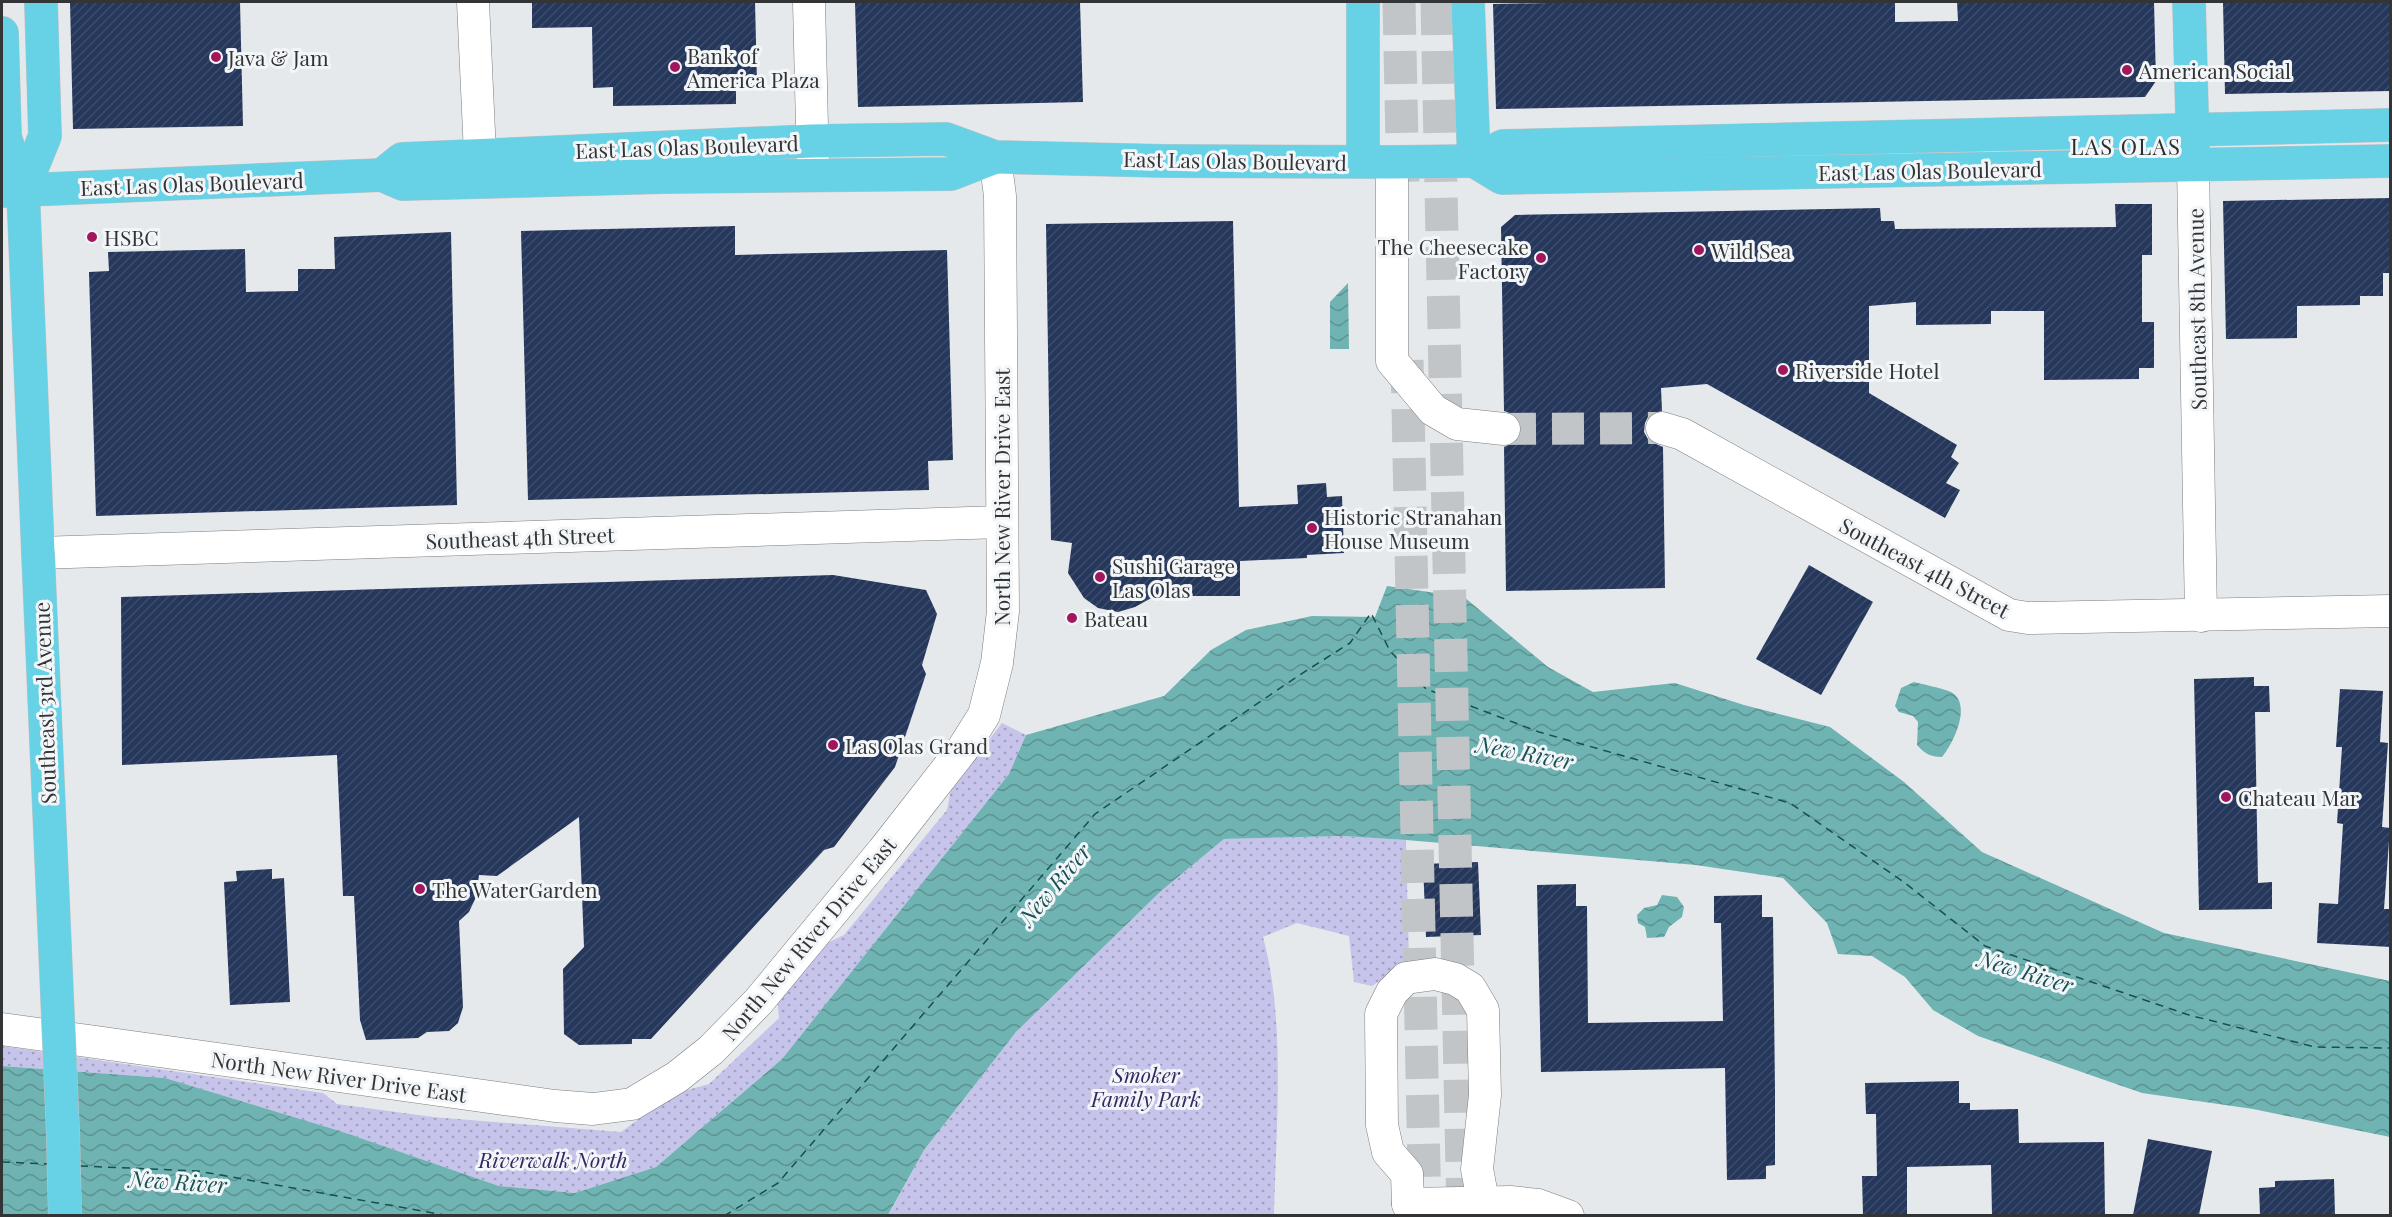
<svg xmlns="http://www.w3.org/2000/svg" width="2392" height="1217" font-family="'Playfair Display',serif">
<style>
.park{fill:url(#park-dots)}
.water{fill:url(#water-waves)}
.lines{fill:none;stroke-linecap:round;stroke-linejoin:round}
.ferry{stroke:#155151;stroke-width:1.5;stroke-dasharray:8 6;stroke-linecap:butt}
.building{fill:url(#building-hatch)}
.minor-tunnel{stroke:#c2c5c7;stroke-width:32;stroke-dasharray:32 16;stroke-linecap:butt}
.major-tunnel{stroke:#c2c5c7;stroke-width:33;stroke-dasharray:33 16;stroke-linecap:butt}
.minor-casing{stroke:#7a7d7f;stroke-width:33}
.major-casing{stroke:#c6c6c6;stroke-width:34}
.minor{stroke:#fff;stroke-width:32}
.major{stroke:#67d1e5;stroke-width:33}
.major-bridge-casing{stroke:#c6c6c6;stroke-width:34;stroke-linecap:butt}
.major-bridge{stroke:#67d1e5;stroke-width:33}
.poi-dot{fill:#a2165d;stroke:#f3f6f9;stroke-width:2}
.labels{text-anchor:middle;dominant-baseline:central;stroke-width:6;stroke-linejoin:round;paint-order:stroke}
.poi-label{font-size:21px;fill:#333435;stroke:#f3f6f9;text-anchor:start}
.street-label{font-size:21px;fill:#333435;stroke:#f3f6f9}
.park-label{font-size:21px;font-style:italic;fill:#332863;stroke:#f3f6f9}
.neighbourhood-label{font-size:22px;letter-spacing:1.5px;fill:#2b2d2f;stroke:#f3f6f9}
.water-label{font-size:22px;font-style:italic;fill:#155151;stroke:#f3f6f9}
</style>
<defs>
<pattern id="park-dots" width="8" height="8" patternUnits="userSpaceOnUse" patternTransform="scale(1.5)"><rect width="8" height="8" fill="#c6c4ea"/><path d="M2 2h.1M6 6h.1" fill="none" stroke="#a1a0be" stroke-width="1.8" stroke-linecap="round"/></pattern>
<pattern id="water-waves" width="16" height="10" patternUnits="userSpaceOnUse" patternTransform="scale(1.5)"><rect width="16" height="10" fill="#6fb3b2"/><path d="M0 5q4-4 8 0t8 0" fill="none" stroke="#5c9292"/></pattern>
<pattern id="building-hatch" width="6" height="6" patternUnits="userSpaceOnUse" patternTransform="scale(1.5)"><rect width="6" height="6" fill="#26375c"/><path d="M-1 1l2-2M0 6l6-6M5 7l2-2" fill="none" stroke="#3d4c6b"/></pattern>
</defs>
<rect width="100%" height="100%" fill="#e6e9eb"/>
<g class="park">
<polygon points="1002,723 1026,735 1009,774 782,1059 656,1167 575,1193 499,1186 340,1131 165,1078 2,1066 2,1046 323,1093 337,1104 433,1117 621,1132 673,1094 709,1084 779,1018 777,998 827,943 844,935 947,810 951,789"/>
<path d="M1343,836L1406,840L1409,961L1372,986L1354,982L1349,936L1297,923L1263,937C1286,1021 1276,1128 1274,1215L888,1216L924,1150L1016,1032L1161,891L1224,839Z"/>
</g>
<g class="water">
<polygon points="1348,283 1349,349 1330,349 1330,302"/>
<polygon points="1387,586 1464,597 1548,667 1593,692 1675,683 1744,705 1830,727 1904,782 1982,852 2164,933 2390,981 2390,1137 2253,1109 2142,1093 1978,1036 1933,1010 1905,977 1872,956 1838,954 1827,923 1783,878 1696,865 1406,840 1343,836 1224,839 1161,891 1016,1032 924,1150 888,1215 2,1215 2,1066 165,1078 340,1131 499,1186 575,1193 656,1167 782,1059 1009,774 1026,735 1164,696 1211,650 1246,630 1312,616 1375,617"/>
<path d="M1914,682C1922,684 1945,689 1951,692C1973,704 1953,744 1942,757C1930,757 1924,753 1917,745L1918,722L1913,716L1899,712L1895,706L1901,688Z"/>
<polygon points="1662,895 1677,897 1684,907 1682,917 1669,927 1664,937 1647,938 1645,927 1638,923 1637,915 1644,908 1657,905"/>
</g>
<g class="lines">
<g class="ferry">
<polyline points="2,1162 49,1164"/>
<polyline points="80,1166 198,1171 450,1216"/>
<polyline points="724,1216 778,1183 1095,814 1298,676 1350,643 1371,613 1390,651 1426,689 1539,732 1790,803 1905,883 1985,946 2189,1015 2315,1047 2390,1048"/>
</g>
</g>
<g class="building">
<polygon points="70,2 240,2 243,126 73,129"/>
<polygon points="532,2 755,2 757,84 736,84 736,104 613,106 613,87 593,88 592,27 532,28"/>
<polygon points="855,2 1080,2 1083,102 858,107"/>
<polygon points="1597,2 1895,2 1895,22 1958,21 1957,2 2154,2 2156,81 2145,97 1496,109 1493,4"/>
<polygon points="2223,2 2391,2 2391,91 2225,94"/>
<polygon points="2391,198 2391,273 2383,273 2383,296 2360,296 2360,305 2297,306 2297,338 2226,339 2223,201"/>
<polygon points="2115,204 2152,204 2152,255 2142,255 2142,322 2154,322 2154,368 2139,368 2139,379 2044,380 2044,311 1991,311 1991,324 1916,325 1916,302 1869,306 1869,393 1957,445 1951,457 1959,463 1946,483 1960,490 1945,518 1707,384 1661,388 1662,411 1649,415 1645,423 1644,432 1649,441 1663,447 1665,588 1506,591 1504,447 1518,440 1522,430 1521,422 1515,415 1504,411 1501,227 1515,215 1880,208 1881,221 1894,221 1895,229 2116,227"/>
<polygon points="1233,221 1239,507 1298,504 1297,485 1326,483 1327,497 1342,496 1344,553 1307,555 1307,558 1240,561 1240,596 1155,596 1135,607 1118,612 1098,608 1084,598 1068,573 1072,543 1051,540 1046,224"/>
<polygon points="735,226 735,255 947,250 953,460 928,461 929,490 528,500 521,231"/>
<polygon points="451,232 457,505 96,516 89,272 109,271 108,252 245,249 246,292 298,291 298,269 335,269 334,237"/>
<polygon points="1809,565 1873,602 1821,695 1756,659"/>
<polygon points="833,575 926,590 937,614 922,665 926,674 895,767 834,847 824,850 651,1039 632,1039 632,1044 579,1045 564,1034 563,969 584,947 579,817 497,876 479,875 476,897 469,912 459,921 463,1007 458,1023 449,1031 427,1032 418,1038 366,1040 360,1020 354,896 343,896 337,755 122,765 121,597"/>
<polygon points="2254,677 2254,686 2269,686 2270,712 2255,712 2258,883 2272,882 2272,909 2199,910 2194,679"/>
<polygon points="2340,689 2383,691 2380,742 2388,743 2382,827 2390,828 2384,909 2391,909 2391,947 2317,943 2319,903 2338,904 2343,824 2337,823 2342,747 2336,747"/>
<polygon points="1478,862 1481,935 1426,937 1423,864"/>
<polygon points="272,869 272,879 284,878 290,1002 230,1005 224,882 237,881 236,871"/>
<polygon points="1576,884 1576,906 1587,906 1588,1023 1723,1021 1721,923 1714,923 1714,896 1762,895 1762,917 1773,917 1775,1091 1775,1165 1766,1166 1766,1179 1727,1180 1725,1068 1541,1072 1537,885"/>
<polygon points="1959,1081 1959,1103 1970,1103 1970,1110 2018,1109 2019,1143 2104,1142 2105,1215 1992,1215 1991,1165 1907,1167 1907,1215 1863,1215 1862,1176 1877,1176 1876,1114 1866,1114 1865,1083"/>
<polygon points="2148,1139 2212,1151 2199,1215 2133,1215"/>
<polygon points="2334,1179 2335,1215 2260,1215 2259,1188 2275,1187 2275,1181"/>
</g>
<g class="lines">
<polyline class="minor-tunnel" points="1504,429 1662,428"/>
<g class="major-tunnel">
<polyline points="1399,2 1403,189"/>
<polyline points="1437,2 1463,1216"/>
<polyline points="1407,360 1425,1216"/>
</g>
<defs>
<g id="minor">
<polyline points="473,2 480,154"/>
<polyline points="809,2 813,169"/>
<polyline points="1392,162 1392,361 1433,410 1457,424 1504,429"/>
<polyline points="2193,166 2201,616"/>
<polyline points="1662,428 1682,434 2009,615 2028,618 2390,611"/>
<polyline points="38,553 1001,522"/>
<polyline points="2,1029 555,1106 593,1109 632,1104 677,1077 711,1050 758,1002 883,851 962,750 984,715 997,663 1003,611 1000,196 995,157"/>
<polyline points="1408,1204 1407,1174 1388,1152 1382,1125 1381,1014 1392,992 1406,978 1435,974 1455,979 1470,988 1483,1010 1485,1095 1477,1169 1483,1201 1490,1216"/>
<polyline points="1408,1204 1510,1202 1538,1205 1568,1216"/>
</g>
<g id="major">
<polyline points="1363,2 1363,161"/>
<polyline points="1468,2 1474,161"/>
<polyline points="2189,2 2193,152"/>
<polyline points="2,33 5,137 23,190 38,553"/>
<polyline points="1474,161 1502,178 2390,161"/>
<polyline points="382,175 402,159 812,141 946,139 995,157 1166,161 1392,162 1474,161 1503,146 2390,125"/>
<polyline points="23,190 45,136 41,2"/>
<polyline points="2,191 382,175 403,184 666,177 951,174 995,157"/>
<polyline points="63,1134 65,1216"/>
</g>
</defs>
<use href="#minor" class="minor-casing"/>
<use href="#major" class="major-casing"/>
<use href="#minor" class="minor"/>
<use href="#major" class="major"/>
<defs>
<polyline id="major-bridge" points="38,553 63,1134"/>
</defs>
<use href="#major-bridge" class="major-bridge-casing"/>
<use href="#major-bridge" class="major-bridge"/>
</g>
<g class="poi-dot">
<circle cx="216" cy="57" r="6"/>
<circle cx="675" cy="67" r="6"/>
<circle cx="2127" cy="70" r="6"/>
<circle cx="92" cy="237" r="6"/>
<circle cx="1699" cy="250" r="6"/>
<circle cx="1541" cy="258" r="6"/>
<circle cx="1783" cy="370" r="6"/>
<circle cx="1312" cy="528" r="6"/>
<circle cx="1100" cy="577" r="6"/>
<circle cx="1072" cy="618" r="6"/>
<circle cx="833" cy="745" r="6"/>
<circle cx="2226" cy="797" r="6"/>
<circle cx="420" cy="889" r="6"/>
</g>
<g class="labels">
<g class="poi-label">
<text x="687" y="55">Bank of<tspan x="687" dy="24">America Plaza</tspan></text>
<text x="228" y="57">Java &amp; Jam</text>
<text x="2139" y="70">American Social</text>
<text x="104" y="237">HSBC</text>
<text x="1529" y="246" text-anchor="end">The Cheesecake<tspan x="1529" dy="24">Factory</tspan></text>
<text x="1711" y="250">Wild Sea</text>
<text x="1795" y="370">Riverside Hotel</text>
<text x="1324" y="516">Historic Stranahan<tspan x="1324" dy="24">House Museum</tspan></text>
<text x="1112" y="565">Sushi Garage<tspan x="1112" dy="24">Las Olas</tspan></text>
<text x="1084" y="618">Bateau</text>
<text x="845" y="745">Las Olas Grand</text>
<text x="2238" y="797">Chateau Mar</text>
<text x="432" y="889">The WaterGarden</text>
</g>
<g class="street-label">
<text transform="translate(687 146) rotate(-2)">East Las Olas Boulevard</text>
<text transform="translate(1235 160) rotate(1)">East Las Olas Boulevard</text>
<text transform="translate(1930 170) rotate(-1)">East Las Olas Boulevard</text>
<text transform="translate(192 183) rotate(-2)">East Las Olas Boulevard</text>
<text transform="translate(2196 309) rotate(-91)">Southeast 8th Avenue</text>
<text transform="translate(1001 497) rotate(-90)">North New River Drive East</text>
<text transform="translate(520 537) rotate(-2)">Southeast 4th Street</text>
<text transform="translate(1925 567) rotate(28)">Southeast 4th Street</text>
<text transform="translate(44 703) rotate(-92)">Southeast 3rd Avenue</text>
<text transform="translate(808 938) rotate(-50)">North New River Drive East</text>
<text transform="translate(339 1076) rotate(8)">North New River Drive East</text>
</g>
<g class="park-label">
<text x="1146" y="1074">Smoker<tspan x="1146" dy="24">Family Park</tspan></text>
<text x="553" y="1159">Riverwalk North</text>
</g>
<g class="neighbourhood-label">
<text x="2126" y="146">LAS OLAS</text>
</g>
<g class="water-label">
<text transform="translate(1525 752) rotate(11)">New River</text>
<text transform="translate(1054 884) rotate(-50)">New River</text>
<text transform="translate(2026 971) rotate(17)">New River</text>
<text transform="translate(178 1181) rotate(4)">New River</text>
</g>
</g>
<rect width="2392" height="1217" fill="none" stroke="#333435" stroke-width="6"/>
</svg>
